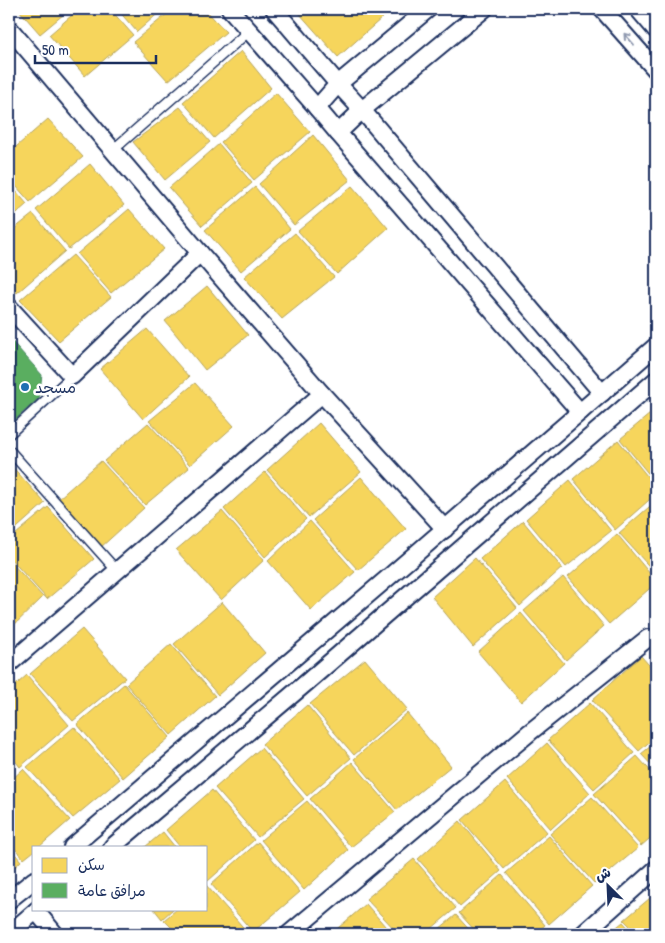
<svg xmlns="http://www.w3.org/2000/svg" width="665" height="943" font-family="'Patrick Hand','Playpen Sans Arabic',sans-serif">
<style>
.homes{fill:#f6d55c;stroke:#b4a35d}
.public{fill:#5aae61;stroke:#478860}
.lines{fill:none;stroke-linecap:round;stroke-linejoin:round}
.service-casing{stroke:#1b2f5e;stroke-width:12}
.minor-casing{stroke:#1b2f5e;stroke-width:20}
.service{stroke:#fff;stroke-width:9}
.minor{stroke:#fff;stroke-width:16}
.oneway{stroke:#8d97ae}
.poi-dot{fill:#1f6fb2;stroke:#fff;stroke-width:2}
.labels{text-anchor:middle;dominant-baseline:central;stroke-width:5;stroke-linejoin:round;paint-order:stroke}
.poi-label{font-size:16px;fill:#1b2f5e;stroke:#fff;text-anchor:start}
</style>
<rect width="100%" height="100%" fill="#fff"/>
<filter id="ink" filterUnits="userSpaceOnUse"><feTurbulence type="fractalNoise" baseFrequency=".02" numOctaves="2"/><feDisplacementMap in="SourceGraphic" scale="10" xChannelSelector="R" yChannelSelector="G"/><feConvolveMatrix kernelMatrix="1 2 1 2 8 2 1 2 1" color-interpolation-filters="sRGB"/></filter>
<g filter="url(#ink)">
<g class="homes">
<polygon points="18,9 70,9 40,34"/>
<polygon points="79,9 110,9 133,35 85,76 49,35"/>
<polygon points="117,9 163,9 137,32"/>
<polygon points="173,9 205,9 226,32 168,81 133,42"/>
<polygon points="304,9 374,9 382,18 338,57 299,13"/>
<polygon points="379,9 395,9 386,17"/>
<polygon points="241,51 271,88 214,138 183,102"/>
<polygon points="276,93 310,132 254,180 221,142"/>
<polygon points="180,107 210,142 165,180 133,142"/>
<polygon points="48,119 83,157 30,202 9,178 9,153"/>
<polygon points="313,135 350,180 294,225 259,184"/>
<polygon points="219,144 252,183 202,226 169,188"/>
<polygon points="90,164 124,205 69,249 36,210"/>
<polygon points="9,183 27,204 9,220"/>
<polygon points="352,186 388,228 337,274 298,231"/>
<polygon points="255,187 290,229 241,271 205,230"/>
<polygon points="129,209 164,249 111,293 77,254"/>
<polygon points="33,214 65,251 17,293 9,284 9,233"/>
<polygon points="295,233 334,277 282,319 244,277"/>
<polygon points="73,255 111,297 59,341 20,300"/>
<polygon points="207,286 248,335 205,370 165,321"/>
<polygon points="147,329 189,377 143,419 100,369"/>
<polygon points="195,383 234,426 190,465 149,421"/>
<polygon points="656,409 656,483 620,439"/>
<polygon points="148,423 189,468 145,505 104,461"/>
<polygon points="319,423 361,472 309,517 267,470"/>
<polygon points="618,440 656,487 656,494 615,530 573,479"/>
<polygon points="101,461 144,508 100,548 57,500"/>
<polygon points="9,463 45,503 9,535"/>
<polygon points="265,472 306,519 265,557 224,509"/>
<polygon points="361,477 406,529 358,570 313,520"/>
<polygon points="570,480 611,531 566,567 526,519"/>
<polygon points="656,501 656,574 619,533"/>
<polygon points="48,507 94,559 47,599 9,557 9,540"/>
<polygon points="222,511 264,560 221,600 176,550"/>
<polygon points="310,521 355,572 311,610 268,561"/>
<polygon points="523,521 562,568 520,606 480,559"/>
<polygon points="617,534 656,581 656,583 609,624 568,577"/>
<polygon points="475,558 517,608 473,647 432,597"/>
<polygon points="9,560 43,597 9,630"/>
<polygon points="563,577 604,626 566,660 524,611"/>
<polygon points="222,602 265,653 218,695 174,644"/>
<polygon points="521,613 564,663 521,702 478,652"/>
<polygon points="82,629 125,678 73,721 30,674"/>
<polygon points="171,644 215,696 171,735 126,684"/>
<polygon points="641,656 656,673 656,736 639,751 592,700"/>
<polygon points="365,659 407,709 354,755 310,704"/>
<polygon points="27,675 69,725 20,767 9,753 9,691"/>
<polygon points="124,684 170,737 123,778 77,724"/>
<polygon points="590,703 634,753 594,789 548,740"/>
<polygon points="307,705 351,758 307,796 262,744"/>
<polygon points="407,713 451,766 397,810 354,759"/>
<polygon points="74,727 120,779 73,818 27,767"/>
<polygon points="656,742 656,770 641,754"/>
<polygon points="547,743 590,793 551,829 507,779"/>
<polygon points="261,748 304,799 258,837 215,788"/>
<polygon points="637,756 656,777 656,833 641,846 594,794"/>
<polygon points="352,762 395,812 351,847 310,799"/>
<polygon points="23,769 70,820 39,847 34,847 34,851 24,859 9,842 9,782"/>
<polygon points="505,782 547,832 504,869 462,820"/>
<polygon points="212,790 254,840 208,881 206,879 206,847 180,847 166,830"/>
<polygon points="592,797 638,848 595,884 550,834"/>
<polygon points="307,801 348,850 304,890 261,840"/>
<polygon points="460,821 501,871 460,907 418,859"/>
<polygon points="163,832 175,847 145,847"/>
<polygon points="549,836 592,886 549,924 506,873"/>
<polygon points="258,842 300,892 253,932 211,884"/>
<polygon points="9,847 21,861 9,872"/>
<polygon points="414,859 456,908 425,934 399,934 366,899"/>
<polygon points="502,875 545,925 535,934 478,934 459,913"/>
<polygon points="206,885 249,934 178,934 164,920 177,909 206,909"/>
<polygon points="656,893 656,934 638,934 624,920"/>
<polygon points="366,904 392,934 331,934"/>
<polygon points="154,909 173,909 162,919"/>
<polygon points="456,915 473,934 433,934"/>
<polygon points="623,922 634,934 608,934"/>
</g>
<polygon class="public" points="9,338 42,375 39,398 9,425"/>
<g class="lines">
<defs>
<g id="service">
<polyline points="113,150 249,31"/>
<polyline points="9,434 72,376"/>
<polyline points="9,450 117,571"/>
</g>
<g id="minor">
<polyline points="230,9 317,108 338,133 580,412 656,346"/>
<polyline points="274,9 338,84 428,9"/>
<polyline points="602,9 656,70"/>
<polyline points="638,9 656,30"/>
<polyline points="9,28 200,253 322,394 445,529"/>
<polyline points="317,108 338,84 362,110 602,393"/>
<polyline points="338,133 362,110 484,9"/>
<polyline points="9,307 72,376 200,253"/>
<polyline points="9,664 322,394"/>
<polyline points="72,847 390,576 580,412"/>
<polyline points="112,847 306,683 656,380"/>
<polyline points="9,900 34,880"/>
<polyline points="36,911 55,934"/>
<polyline points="9,934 38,909"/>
<polyline points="289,934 530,732 648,638"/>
<polyline points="583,934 656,869"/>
</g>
</defs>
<use href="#service" class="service-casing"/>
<use href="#minor" class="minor-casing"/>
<use href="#service" class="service"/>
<use href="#minor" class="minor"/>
</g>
<defs><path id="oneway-shaft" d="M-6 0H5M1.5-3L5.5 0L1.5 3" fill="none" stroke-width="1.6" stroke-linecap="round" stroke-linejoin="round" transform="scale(1.25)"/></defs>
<use class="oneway" href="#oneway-shaft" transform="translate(629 39) rotate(-131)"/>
</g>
<circle class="poi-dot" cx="25" cy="387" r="5"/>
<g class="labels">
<g class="poi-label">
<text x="35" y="387">مسجد</text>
</g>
</g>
<rect width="665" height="943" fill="none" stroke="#fff" stroke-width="30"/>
<rect x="15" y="15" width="635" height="913" fill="none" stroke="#1b2f5e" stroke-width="2" filter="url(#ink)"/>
<rect x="32" y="846" width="175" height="65" fill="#ffffff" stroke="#a4acbf"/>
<rect x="42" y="858" width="25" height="15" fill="#f6d55c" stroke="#a4acbf"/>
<text x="78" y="870" font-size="15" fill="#1b2f5e">سكن</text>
<rect x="42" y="883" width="25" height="15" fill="#5aae61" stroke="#a4acbf"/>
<text x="78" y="896" font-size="15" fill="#1b2f5e">مرافق عامة</text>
<g transform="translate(608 886) rotate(336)" stroke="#ffffff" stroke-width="4" paint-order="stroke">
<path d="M0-4L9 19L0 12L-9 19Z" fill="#1b2f5e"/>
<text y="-8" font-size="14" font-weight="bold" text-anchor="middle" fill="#1b2f5e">ش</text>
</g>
<path d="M35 55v8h121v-8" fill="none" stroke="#1b2f5e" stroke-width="2.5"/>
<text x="42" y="55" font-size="15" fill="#1b2f5e" stroke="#ffffff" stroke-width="4" paint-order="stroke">50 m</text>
</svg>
